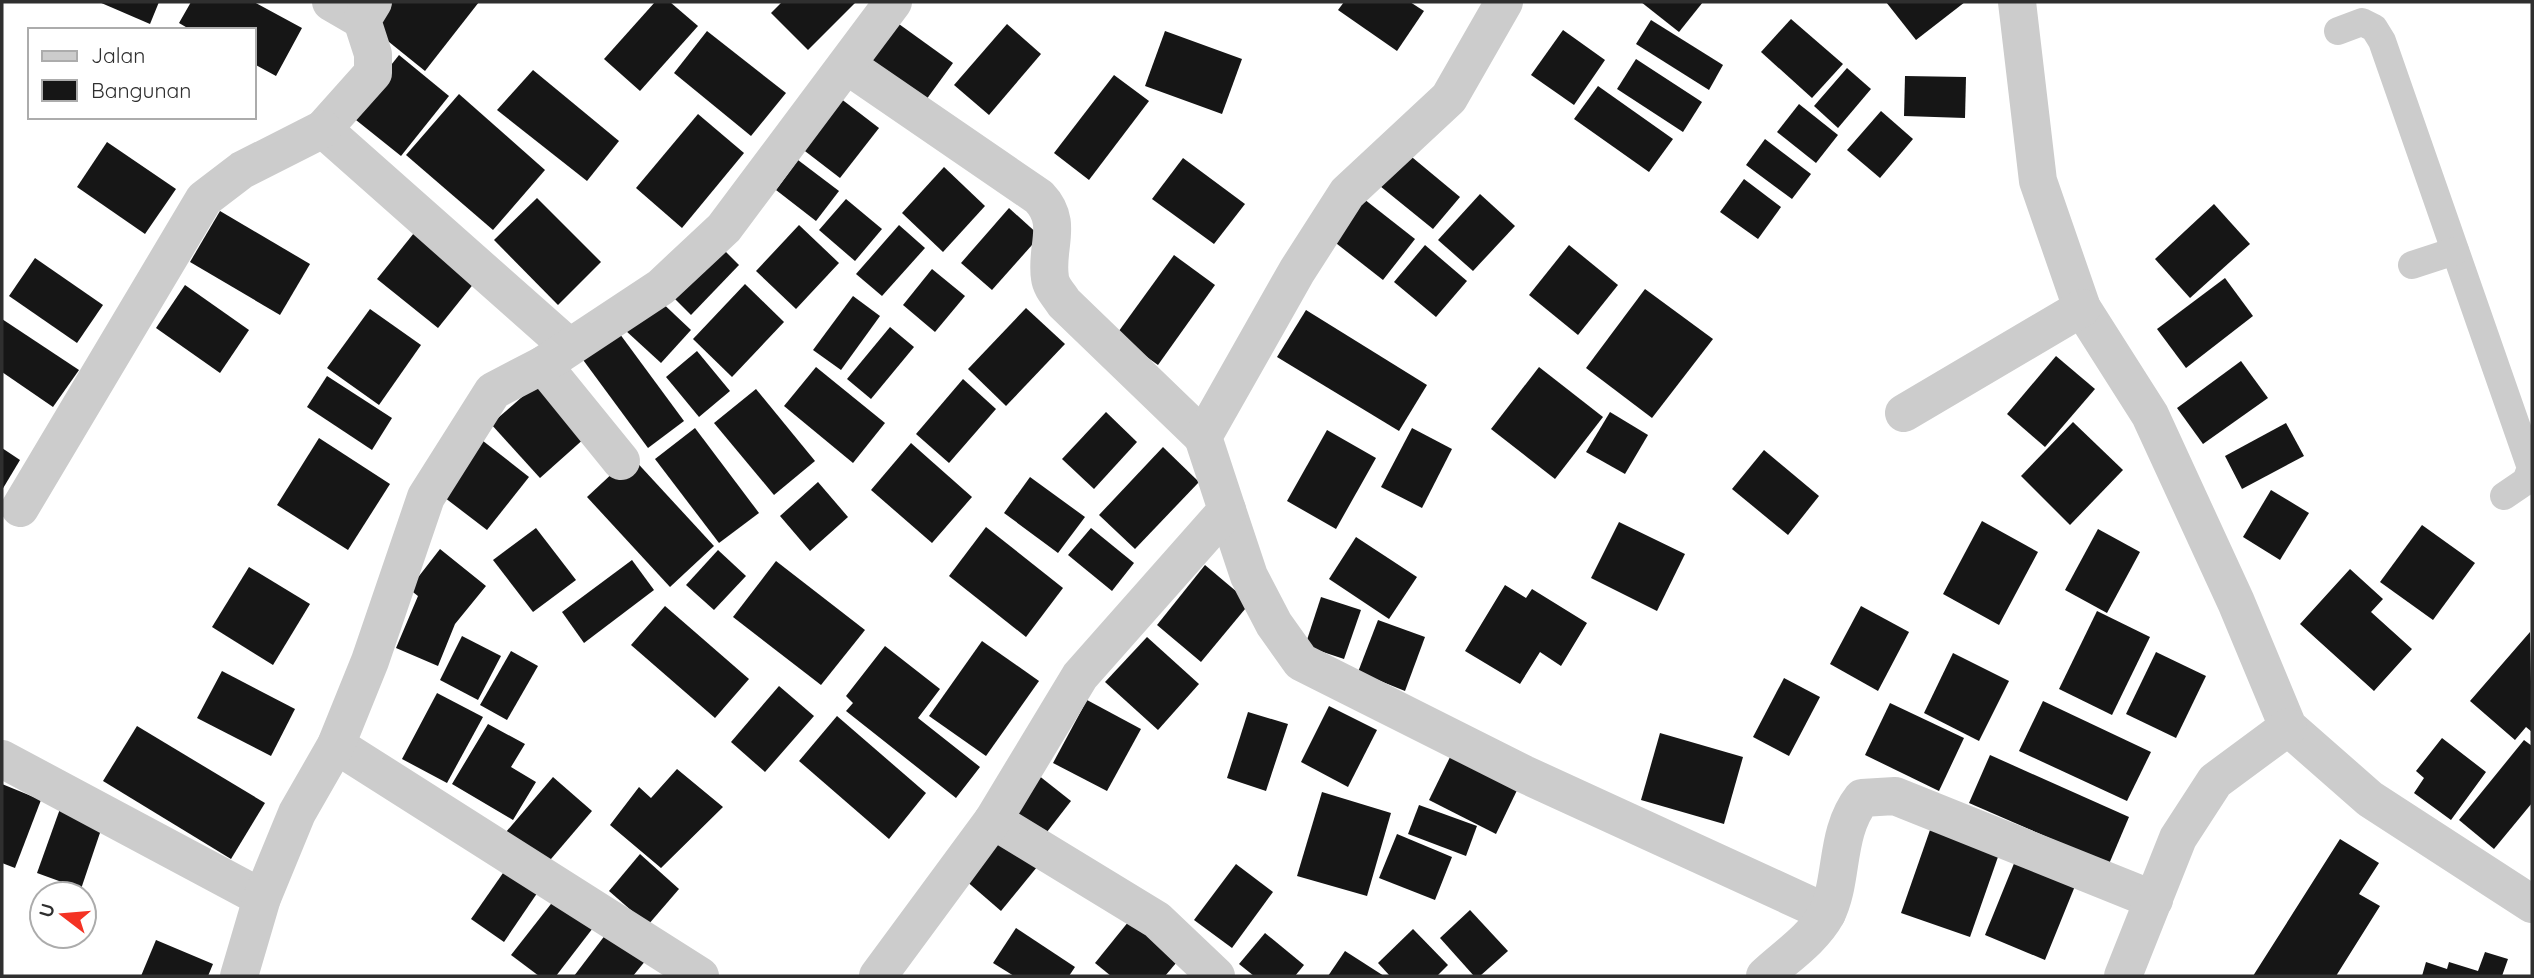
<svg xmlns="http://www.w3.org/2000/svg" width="2534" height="978" font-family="Quicksand,sans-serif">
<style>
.building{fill:#161616}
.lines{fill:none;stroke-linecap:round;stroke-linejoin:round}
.lane{stroke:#ccc;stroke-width:28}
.street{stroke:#ccc;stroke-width:38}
</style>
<rect width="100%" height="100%" fill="#fff"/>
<g class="building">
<polygon points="99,2 159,2 150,24"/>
<polygon points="191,2 254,2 302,28 276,76 254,64 254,30 191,30 179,23"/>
<polygon points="386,2 479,2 425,71 368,25"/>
<polygon points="655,2 670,2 698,26 640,91 604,59"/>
<polygon points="782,2 856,2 808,50 771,13"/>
<polygon points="1344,2 1410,2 1424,11 1397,51 1338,10"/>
<polygon points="1641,2 1703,2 1679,32"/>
<polygon points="1886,2 1965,2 1916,40"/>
<polygon points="892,19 953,63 926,100 865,56"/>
<polygon points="1791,19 1843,64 1812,98 1761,52"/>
<polygon points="1651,20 1723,65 1709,90 1636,44"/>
<polygon points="1007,24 1041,54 989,115 954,85"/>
<polygon points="1563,30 1605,60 1574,105 1531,75"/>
<polygon points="707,31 786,93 751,136 674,73"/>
<polygon points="1165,31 1242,59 1222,114 1145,86"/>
<polygon points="399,55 449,96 401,156 351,116"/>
<polygon points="1636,59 1702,102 1683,132 1617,89"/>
<polygon points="1847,68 1871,89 1838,128 1814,106"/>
<polygon points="533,70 619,141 587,181 497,110"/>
<polygon points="1114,75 1149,101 1089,180 1054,153"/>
<polygon points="1905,76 1966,77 1965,118 1904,116"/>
<polygon points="1598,86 1673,139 1649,172 1574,119"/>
<polygon points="459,94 545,170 493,230 406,155"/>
<polygon points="840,98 879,128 840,178 801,148"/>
<polygon points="1799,104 1838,135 1816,163 1777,132"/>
<polygon points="1881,111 1913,139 1880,178 1847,150"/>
<polygon points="698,114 744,153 682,228 636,188"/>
<polygon points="1765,139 1811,174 1792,199 1746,165"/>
<polygon points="107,142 176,189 145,234 77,187"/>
<polygon points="1407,153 1460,197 1433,229 1380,186"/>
<polygon points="1183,158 1245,204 1214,244 1152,199"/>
<polygon points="798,160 839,191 816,221 776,190"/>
<polygon points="944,167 985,206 943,252 902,213"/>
<polygon points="1744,179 1781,207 1758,239 1720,212"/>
<polygon points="1480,194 1515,226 1473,271 1438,240"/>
<polygon points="537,198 601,262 558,305 494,240"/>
<polygon points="846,199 882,229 855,261 819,230"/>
<polygon points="1364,199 1415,239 1383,280 1332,240"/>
<polygon points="2214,204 2250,244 2190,298 2155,259"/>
<polygon points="1009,208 1040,236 992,290 961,263"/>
<polygon points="220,211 310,264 280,315 190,262"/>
<polygon points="799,225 839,263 796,309 756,271"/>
<polygon points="899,225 925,248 882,296 856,274"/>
<polygon points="418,228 479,277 438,328 377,279"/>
<polygon points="716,242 739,265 691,315 667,291"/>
<polygon points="1425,245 1467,281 1436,317 1394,282"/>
<polygon points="1569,245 1618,285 1578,335 1529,295"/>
<polygon points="1174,255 1215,285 1158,365 1116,335"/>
<polygon points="35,258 103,305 77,343 9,296"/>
<polygon points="932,269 965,296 935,332 903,305"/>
<polygon points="2225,278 2253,316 2186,368 2157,329"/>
<polygon points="745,284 784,322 732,377 693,339"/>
<polygon points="185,285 249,330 220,373 156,328"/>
<polygon points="1645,289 1713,339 1652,418 1586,368"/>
<polygon points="853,296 880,316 841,370 813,350"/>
<polygon points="656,297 691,330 661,363 625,330"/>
<polygon points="1026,308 1065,344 1006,406 968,369"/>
<polygon points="370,309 421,345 379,405 327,368"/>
<polygon points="1306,310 1427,385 1399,431 1277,357"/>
<polygon points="2,319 79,370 53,407 2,372"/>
<polygon points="614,326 684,421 648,448 578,353"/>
<polygon points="890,327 914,347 871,399 847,379"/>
<polygon points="697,351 730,391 699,417 666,377"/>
<polygon points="2056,356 2095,389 2045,447 2007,414"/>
<polygon points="2241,361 2268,398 2203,444 2177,408"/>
<polygon points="816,367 885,423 853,463 784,406"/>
<polygon points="1539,367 1603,417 1555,479 1491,429"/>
<polygon points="327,376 392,418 372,450 307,407"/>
<polygon points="963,379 996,409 949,463 916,434"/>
<polygon points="538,383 586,437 540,478 491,424"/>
<polygon points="756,389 815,461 774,495 714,423"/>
<polygon points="1106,412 1137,442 1094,489 1062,459"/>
<polygon points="1610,412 1648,435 1625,474 1586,452"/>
<polygon points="2073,422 2123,470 2070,525 2021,476"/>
<polygon points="2286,423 2304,456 2242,489 2225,456"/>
<polygon points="695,428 759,513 719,543 655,459"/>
<polygon points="1412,428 1452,449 1422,508 1381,487"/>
<polygon points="1327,430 1376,458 1336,529 1287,501"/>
<polygon points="478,437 529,477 487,530 436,491"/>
<polygon points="319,438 390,484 348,550 277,505"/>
<polygon points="911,443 972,497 932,543 871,490"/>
<polygon points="1163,447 1199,482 1135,549 1099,515"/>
<polygon points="2,448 20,460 2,490"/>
<polygon points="1764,450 1819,496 1788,535 1732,489"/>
<polygon points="631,456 714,546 670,587 587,497"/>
<polygon points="1030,477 1085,517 1058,553 1004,513"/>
<polygon points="818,482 848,517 810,551 780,516"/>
<polygon points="2271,490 2309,513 2280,560 2243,537"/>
<polygon points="1982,521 2038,552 1999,625 1943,594"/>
<polygon points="1619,522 1685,554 1657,611 1591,578"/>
<polygon points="2422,525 2475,563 2433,620 2380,582"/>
<polygon points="986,527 1063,588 1026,637 949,576"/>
<polygon points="536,528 576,580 533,612 493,560"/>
<polygon points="1091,528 1134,563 1112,591 1068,555"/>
<polygon points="2098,529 2140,552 2107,613 2065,590"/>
<polygon points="1356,537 1417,577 1389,619 1329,579"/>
<polygon points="440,549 486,586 455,624 438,666 396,648 418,596 409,589"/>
<polygon points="718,550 746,576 714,610 686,585"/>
<polygon points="632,560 654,590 584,643 562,612"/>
<polygon points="776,561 865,630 821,685 733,617"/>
<polygon points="1205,565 1250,603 1201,662 1157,625"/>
<polygon points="249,567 310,604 273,665 212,627"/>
<polygon points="2350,569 2383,599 2371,612 2412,649 2374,691 2300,624"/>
<polygon points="1505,585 1526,598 1532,589 1587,623 1561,666 1540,652 1520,684 1465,651"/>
<polygon points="1321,597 1361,610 1344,659 1305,646"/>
<polygon points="665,606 749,679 715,718 631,645"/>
<polygon points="1861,606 1909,632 1878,691 1830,664"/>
<polygon points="2097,611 2150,637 2112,715 2059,689"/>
<polygon points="1378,620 1425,637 1405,691 1358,672"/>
<polygon points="2530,632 2532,732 2526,727 2515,740 2470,701"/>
<polygon points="462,636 501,656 478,700 440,680"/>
<polygon points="1147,637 1199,684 1158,730 1105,682"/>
<polygon points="982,641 1039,681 986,756 929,716"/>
<polygon points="885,646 940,689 918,718 980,767 956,798 846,711 853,703 846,696"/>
<polygon points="511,651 538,666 507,720 480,705"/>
<polygon points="2156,652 2206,676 2176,738 2126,714"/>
<polygon points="1953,653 2009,681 1979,741 1924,713"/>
<polygon points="222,671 295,709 271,756 197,718"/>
<polygon points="1784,678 1820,697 1789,756 1753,737"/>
<polygon points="779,686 814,716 765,772 731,742"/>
<polygon points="437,693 483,717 447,783 402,759"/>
<polygon points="1087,700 1141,729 1107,791 1053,763"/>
<polygon points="2043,701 2151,752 2127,801 2019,751"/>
<polygon points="1890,703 1964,738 1939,791 1865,755"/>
<polygon points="1329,706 1377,730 1348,787 1301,762"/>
<polygon points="1248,712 1288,724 1266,791 1227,778"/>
<polygon points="837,716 926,793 889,839 799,761"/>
<polygon points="488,724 525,744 511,767 536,782 513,820 452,784"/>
<polygon points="137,726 265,803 231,859 103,781"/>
<polygon points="1660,733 1743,757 1724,824 1641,800"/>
<polygon points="2442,738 2486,772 2451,820 2414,793 2424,778 2416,771"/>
<polygon points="2524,740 2532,746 2532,803 2494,849 2459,820"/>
<polygon points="1453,751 1520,784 1496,834 1429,800"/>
<polygon points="1990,755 2129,817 2109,864 1969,803"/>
<polygon points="677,769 723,807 661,868 610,825 639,787 651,798"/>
<polygon points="1033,771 1071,801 1040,841 1002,811"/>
<polygon points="553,777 592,811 545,866 506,832"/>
<polygon points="2,784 41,800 15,868 2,863"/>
<polygon points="1322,792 1391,813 1367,896 1297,876"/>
<polygon points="1419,805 1477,826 1466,856 1408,834"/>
<polygon points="61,806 104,821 81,889 37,873"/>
<polygon points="993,830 1037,867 1001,911 957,873"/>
<polygon points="1930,830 1999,854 1970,937 1901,913"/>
<polygon points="1397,834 1452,857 1435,900 1379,878"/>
<polygon points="2340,839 2379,863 2359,894 2380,906 2336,976 2253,976"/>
<polygon points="640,854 679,889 648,925 609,891"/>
<polygon points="2015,861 2075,886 2045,960 1985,935"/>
<polygon points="510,863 542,886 504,942 471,919"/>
<polygon points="1236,864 1273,892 1232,948 1194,920"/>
<polygon points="558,895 596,924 556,976 539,976 511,955"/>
<polygon points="1470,910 1508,951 1480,976 1474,976 1440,938"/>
<polygon points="1133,916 1182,956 1165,976 1111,976 1095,963"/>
<polygon points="1016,928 1075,967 1069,976 1014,976 993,963"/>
<polygon points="1413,929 1448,965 1437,976 1390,976 1378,963"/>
<polygon points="609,930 646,960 633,976 574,976"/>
<polygon points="1265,933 1304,965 1295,976 1254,976 1239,964"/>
<polygon points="156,940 213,964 208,976 141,976"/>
<polygon points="1345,951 1384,976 1328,976"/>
<polygon points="2485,952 2508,959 2502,976 2422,976 2426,962 2447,969 2449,962 2478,971"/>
</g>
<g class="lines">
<g class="lane">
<polyline points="2338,31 2362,22 2374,28 2382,41 2531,468 2526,481 2504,496"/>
<polyline points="2412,265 2455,251"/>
</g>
<g class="street">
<polyline points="331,2 362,20"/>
<polyline points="373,2 362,20 373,54 373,73 323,129 568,346"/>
<polyline points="2017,2 2038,181 2082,308 2150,415 2236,602 2288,727 2370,799 2532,904"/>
<path d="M848,66L1039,197C1064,223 1045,247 1050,278C1051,287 1059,295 1064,303L1203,437"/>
<polyline points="543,365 621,461"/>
<polyline points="1904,413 2082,308"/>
<polyline points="20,508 204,199 242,170 323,129"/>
<polyline points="1227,510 1249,576 1274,624 1301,662 1524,774 1827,913"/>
<polyline points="336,745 700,976"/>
<polyline points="2,759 262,898"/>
<polyline points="993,820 1157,920 1216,976"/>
<polyline points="239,976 262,898 297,813 336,745 370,661 426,497 493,391 543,365 661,287 724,228 893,2"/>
<polyline points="878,976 993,820 1080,676 1227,510 1203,437 1297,271 1347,193 1449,98 1504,2"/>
<path d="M1765,976C1785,957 1812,940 1826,915C1844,880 1834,834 1862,798L1895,796L2154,900"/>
<polyline points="2123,976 2178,838 2215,781 2288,727"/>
</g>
</g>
<rect width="2534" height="978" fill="none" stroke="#2f2f2f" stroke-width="7"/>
<rect x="28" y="28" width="228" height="91" fill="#ffffff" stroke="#acacac" stroke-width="2"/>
<rect x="42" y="51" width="35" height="10" fill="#cccccc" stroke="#acacac" stroke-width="2"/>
<text x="91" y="63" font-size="21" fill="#2f2f2f">Jalan</text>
<rect x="42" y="80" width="35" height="21" fill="#161616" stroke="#acacac" stroke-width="2"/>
<text x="91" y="98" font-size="21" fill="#2f2f2f">Bangunan</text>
<g transform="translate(63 915) rotate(286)"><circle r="33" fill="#ffffff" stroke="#acacac" stroke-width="2"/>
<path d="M0-5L12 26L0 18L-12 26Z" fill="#f43324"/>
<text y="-10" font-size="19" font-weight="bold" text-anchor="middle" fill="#2f2f2f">U</text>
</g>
</svg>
